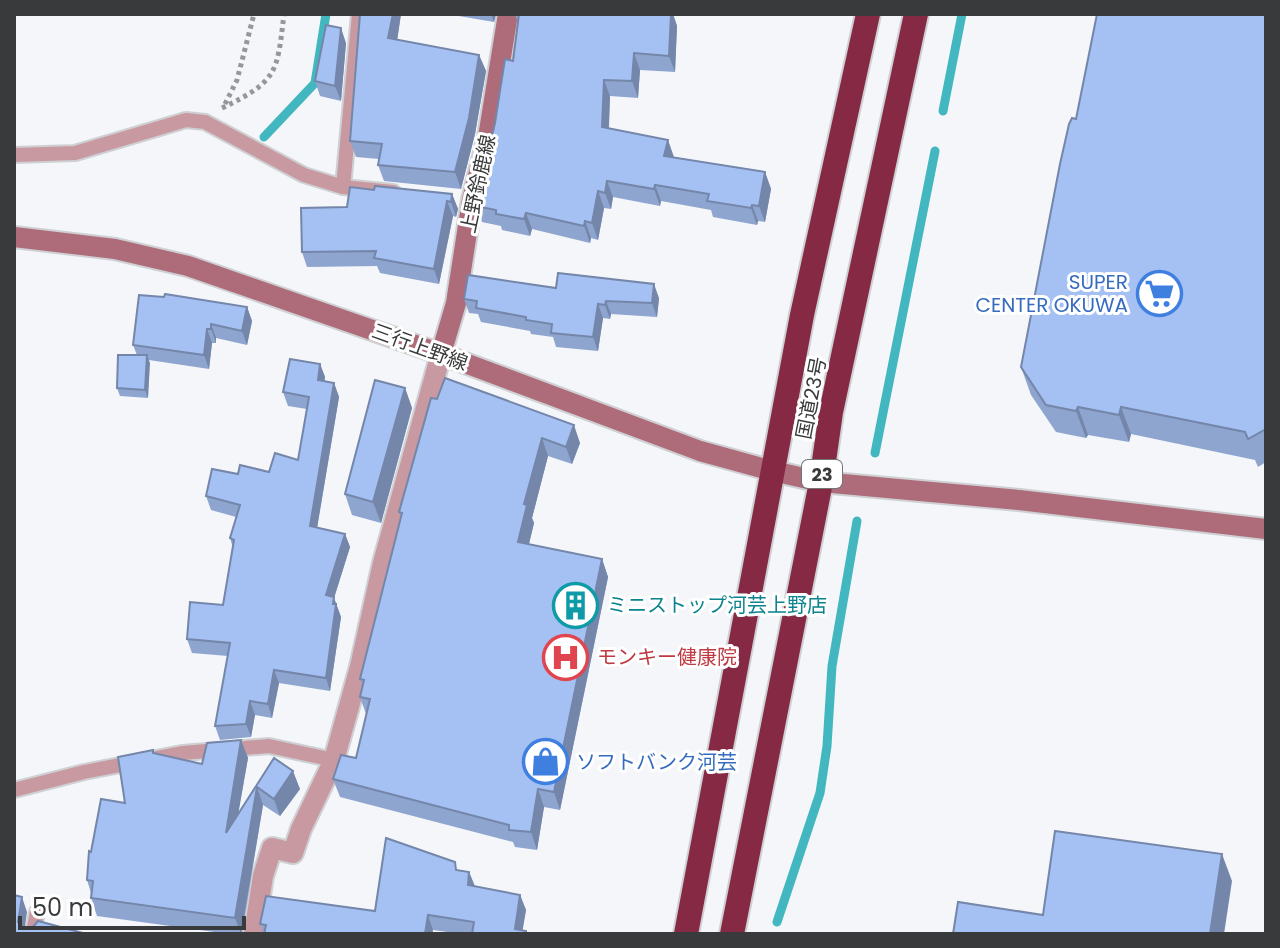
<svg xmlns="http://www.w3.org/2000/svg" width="1280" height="948" font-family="Poppins,'Noto Sans JP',sans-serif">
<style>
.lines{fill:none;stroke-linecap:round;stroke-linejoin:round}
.stream{stroke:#43b7bf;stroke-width:9}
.lane-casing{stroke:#cfd0d3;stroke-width:18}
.street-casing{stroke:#cfd0d3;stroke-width:24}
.secondary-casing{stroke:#cfd0d3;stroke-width:24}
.highway-casing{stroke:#cfd0d3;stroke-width:28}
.path{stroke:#969799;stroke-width:5;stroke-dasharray:4 4;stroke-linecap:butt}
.lane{stroke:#c899a1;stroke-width:14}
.street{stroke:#c899a1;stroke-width:20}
.secondary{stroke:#ae6b79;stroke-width:20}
.highway{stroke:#862944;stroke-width:24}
.wall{fill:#8ea5d0}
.shaded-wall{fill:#7486a9}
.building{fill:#a5c0f2;stroke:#7486a9;stroke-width:2}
.labels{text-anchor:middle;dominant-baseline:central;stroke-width:6;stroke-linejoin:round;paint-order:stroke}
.shield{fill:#fff;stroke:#747576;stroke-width:2}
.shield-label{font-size:18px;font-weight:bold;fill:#393a3b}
.street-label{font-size:20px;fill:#393a3b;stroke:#fff}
.shop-label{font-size:20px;fill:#366cbe;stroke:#fff;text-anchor:end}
.culture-label{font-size:20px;fill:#0d838f;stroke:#fff;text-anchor:start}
.health-label{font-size:20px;fill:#be3a42;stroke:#fff;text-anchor:start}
</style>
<rect width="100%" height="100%" fill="#f4f6f9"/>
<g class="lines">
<g class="stream">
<polyline points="943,111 962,14"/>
<polyline points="264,137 315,83 326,14"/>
<polyline points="875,453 935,151"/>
<polyline points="777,922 820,793 827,746 832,666 857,521"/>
</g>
<defs>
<g id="lane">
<polyline points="14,155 75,153 186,120 205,122 304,175 343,187 393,192"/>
<polyline points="343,187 359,14"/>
<polyline points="14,790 84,772 182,753 269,746 334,760"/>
<polyline points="33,934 37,912"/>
</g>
<polyline id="street" points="254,934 263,876 272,848 293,853 301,829 334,760 360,667 383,563 441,354"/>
<g id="secondary">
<polyline points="14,237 115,249 188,266 441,354 700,451 773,471 821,482 1019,500 1266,529"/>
<polyline points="441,354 456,303 472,200 488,137 508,14"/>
</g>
<g id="highway">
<polyline points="686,934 802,315 868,14"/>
<polyline points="732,934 821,482 831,412 916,14"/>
</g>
</defs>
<use href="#lane" class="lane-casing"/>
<use href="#street" class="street-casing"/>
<use href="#secondary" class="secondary-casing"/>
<use href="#highway" class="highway-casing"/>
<g class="path">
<polyline points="225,104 237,80 254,14"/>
<path d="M222,108C278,81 277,73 284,14"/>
</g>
<use href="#lane" class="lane"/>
<use href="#street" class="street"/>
<use href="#secondary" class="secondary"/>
<use href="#highway" class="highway"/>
</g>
<g class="wall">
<polygon points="360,14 401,14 397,40 479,55 486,71 475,134 461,189 384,181 378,165 379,159 356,157 350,141"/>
<polygon points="447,14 496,14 494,22"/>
<polygon points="515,14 673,14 677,26 675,72 640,70 638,98 610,96 609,128 674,157 765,172 771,189 765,222 758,221 757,225 713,217 711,210 661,201 660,206 613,197 611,209 604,208 598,240 591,238 590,243 532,229 530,236 502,230 501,226 482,222 476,206 513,61 518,23"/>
<polygon points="1266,14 1266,462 1258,467 1255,460 1131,434 1129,442 1088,435 1086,438 1056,432 1031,395 1021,367 1076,119"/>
<polygon points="346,43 341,101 320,96 315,81"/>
<polygon points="374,190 452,194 458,209 456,217 453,216 439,284 380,273 377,266 307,267 302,252 347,207"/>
<polygon points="556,288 659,298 657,317 611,314 610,319 603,318 598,351 556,347 553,337 531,334 530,331 481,322 478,314 469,313 464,299"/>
<polygon points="247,307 252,321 247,345 216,338 216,343 212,343 209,369 149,360 148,398 120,396 117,388 137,355 133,345"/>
<polygon points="320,364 325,377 324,381 334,383 339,397 317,528 345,534 350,547 334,598 341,617 330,691 279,683 272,718 255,715 251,737 220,740 215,726 228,656 192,653 187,639 223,605 233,548 230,538 236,517 211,510 206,496 238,474 269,472 298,460 307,409 288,406 283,392"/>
<polygon points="405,388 412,408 381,523 352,515 345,494"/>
<polygon points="431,398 580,443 572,464 548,456 532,518 534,523 529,544 602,559 608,577 560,810 544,807 537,850 515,847 513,842 340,797 333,779 356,758 366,714 360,697 363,686 360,679 401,517 399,512"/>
<polygon points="241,740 248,758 238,813 274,758 300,789 280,816 263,805 242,934 229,934 97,916 91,898 91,893 87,880 125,803 154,753 202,764"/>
<polygon points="458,871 469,872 475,886 520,895 526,910 522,930 526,931 528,934 462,934 433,930 432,934 264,934 260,924 375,911"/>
</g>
<g class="shaded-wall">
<polygon points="393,14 401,14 395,55 388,38"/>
<polygon points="491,14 496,14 494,22"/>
<polygon points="671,14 673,14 677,26 675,72 669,56"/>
<polygon points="341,28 346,43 341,101 335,86"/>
<polygon points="634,53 640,70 638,98 632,81"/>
<polygon points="479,55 486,71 475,134 461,189 455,172"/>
<polygon points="604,80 610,96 608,144 602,127"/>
<polygon points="668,140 674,157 664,156"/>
<polygon points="765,172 771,189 765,222 759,206"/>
<polygon points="607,181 613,197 611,209 605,193"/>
<polygon points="655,185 661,201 660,206 654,189"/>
<polygon points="598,191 604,208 598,240 592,223"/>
<polygon points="452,194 458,209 456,217 451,202"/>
<polygon points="447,201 453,216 439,284 434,269"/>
<polygon points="752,205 758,221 757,225 751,208"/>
<polygon points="526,213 532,229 530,236 524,219"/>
<polygon points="585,221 591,238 590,243 584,226"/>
<polygon points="654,284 659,298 657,317 652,303"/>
<polygon points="606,301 611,314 610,319 605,305"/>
<polygon points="598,304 603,318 598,351 593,337"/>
<polygon points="247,307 252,321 247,345 242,331"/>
<polygon points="211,324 216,338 216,343 211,329"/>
<polygon points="207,329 212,343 209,369 204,355"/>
<polygon points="147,355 150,363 148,398 145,390"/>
<polygon points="320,364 325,377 323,394 318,380"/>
<polygon points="334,383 339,397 315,540 310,526"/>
<polygon points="405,388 412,408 381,523 373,502"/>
<polygon points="1078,407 1088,435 1086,438 1076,411"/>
<polygon points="1121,407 1131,434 1129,442 1119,415"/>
<polygon points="574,425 580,443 572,464 566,447"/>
<polygon points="542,438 548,456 532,518 534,523 525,560 518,542 524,504"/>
<polygon points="345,534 350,547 334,598 341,617 330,691 326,678 326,595"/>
<polygon points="602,559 608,577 560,810 554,792"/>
<polygon points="274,670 279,683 272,718 268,704"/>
<polygon points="250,701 255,715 251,737 246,724"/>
<polygon points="241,740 248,758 232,850 226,833"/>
<polygon points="293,771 300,789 280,816 274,799"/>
<polygon points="257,787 263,805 241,934 235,918"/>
<polygon points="538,789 544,807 537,850 531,832"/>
<polygon points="1222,854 1232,881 1224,934 1210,934"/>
<polygon points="469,872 475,887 468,885"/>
<polygon points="520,895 526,910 522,934 515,929"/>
<polygon points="22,897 27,912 24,934 18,922"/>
<polygon points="428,915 433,930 432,934 425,934"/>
</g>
<g class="building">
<polygon points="360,14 393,14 388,38 479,55 469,118 455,172 378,165 382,144 350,141"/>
<polygon points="519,14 671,14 669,56 634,53 632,81 604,80 602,127 668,140 664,156 765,172 759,206 752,205 751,208 707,201 709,194 655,185 654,189 607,181 605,193 598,191 592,223 585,221 584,226 526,213 524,219 496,214 496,210 476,206 495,123 505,59 513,61"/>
<polygon points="1097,14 1266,14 1266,429 1248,439 1245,432 1121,407 1119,415 1078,407 1076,411 1046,405 1021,367 1060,164 1069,124 1072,118 1076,119"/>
<polygon points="326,25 341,28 335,86 315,81"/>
<polygon points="375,186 452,194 451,202 447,201 434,269 374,258 376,251 302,252 301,208 347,207 350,187 374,190"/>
<polygon points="558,273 654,284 652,303 606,301 605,305 598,304 593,337 551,333 552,324 526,320 526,317 476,308 477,301 464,299 468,275 556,288"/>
<polygon points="165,294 247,307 242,331 211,324 211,329 207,329 204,355 133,345 139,295 164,297"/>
<polygon points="118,355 147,355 145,390 117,388"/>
<polygon points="290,359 320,364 318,380 334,383 310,526 345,534 326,595 334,597 333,604 336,604 326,678 274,670 268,704 250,701 246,724 215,726 230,643 187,639 190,602 223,605 233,546 234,540 230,538 240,505 206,496 212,469 238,474 240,465 269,472 275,453 298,460 309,397 283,392"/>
<polygon points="445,378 574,425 566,447 542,438 524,504 527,505 518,542 602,559 554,792 538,789 531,832 509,830 509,825 333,779 341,755 356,758 370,699 360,697 364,680 360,679 402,513 399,512 431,398 437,399"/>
<polygon points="375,380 405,388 373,502 345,494"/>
<polygon points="241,740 226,833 274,758 293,771 274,799 257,787 235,918 91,898 93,881 87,880 89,851 91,852 101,799 125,803 118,757 153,750 153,753 202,764 207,743"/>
<polygon points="1055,831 1222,854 1210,934 953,934 958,902 1043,915"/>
<polygon points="386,838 455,862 456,870 469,872 468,885 520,895 515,929 526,931 526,934 472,934 474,922 428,915 425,934 264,934 266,925 260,924 266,896 375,911"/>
<polygon points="14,895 22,897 18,922 25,929 32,928 38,921 83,933 83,934 14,934"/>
</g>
<defs>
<symbol id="supermarket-ring" viewBox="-11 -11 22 22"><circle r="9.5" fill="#fff" stroke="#3f7fe0" stroke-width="1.5"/><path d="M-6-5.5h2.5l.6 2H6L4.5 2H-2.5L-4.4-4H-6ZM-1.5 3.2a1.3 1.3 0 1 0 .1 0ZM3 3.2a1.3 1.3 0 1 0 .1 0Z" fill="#3f7fe0"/></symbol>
<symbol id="building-ring" viewBox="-11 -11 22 22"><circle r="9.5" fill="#fff" stroke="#0f9aa8" stroke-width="1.5"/><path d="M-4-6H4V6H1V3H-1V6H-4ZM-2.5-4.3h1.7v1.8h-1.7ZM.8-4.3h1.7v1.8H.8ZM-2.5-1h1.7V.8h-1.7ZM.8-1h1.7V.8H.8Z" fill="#0f9aa8"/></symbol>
<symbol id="hospital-ring" viewBox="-11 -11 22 22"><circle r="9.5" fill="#fff" stroke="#e0444e" stroke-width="1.5"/><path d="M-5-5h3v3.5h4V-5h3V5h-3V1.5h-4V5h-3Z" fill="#e0444e"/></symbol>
<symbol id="shop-ring" viewBox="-11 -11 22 22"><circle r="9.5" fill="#fff" stroke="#3f7fe0" stroke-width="1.5"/><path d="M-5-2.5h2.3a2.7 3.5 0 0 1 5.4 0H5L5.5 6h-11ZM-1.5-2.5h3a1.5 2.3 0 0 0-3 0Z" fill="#3f7fe0"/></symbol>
</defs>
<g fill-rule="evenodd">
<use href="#supermarket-ring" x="1134" y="268" width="51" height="51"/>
<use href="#building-ring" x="550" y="580" width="51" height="51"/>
<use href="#hospital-ring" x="540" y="632" width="51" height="51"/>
<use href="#shop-ring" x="520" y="736" width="51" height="51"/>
</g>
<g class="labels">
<rect class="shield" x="802" y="460" width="40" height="28" rx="6"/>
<g class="shield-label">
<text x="822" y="474">23</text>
</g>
<g class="street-label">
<text transform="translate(478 184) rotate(-78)">上野鈴鹿線</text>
<text transform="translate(420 347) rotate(20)">三行上野線</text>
<text transform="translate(811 398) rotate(-79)">国道23号</text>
</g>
<g class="shop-label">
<text x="1128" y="282">SUPER<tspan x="1128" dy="23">CENTER OKUWA</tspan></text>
<text x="576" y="762" text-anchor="start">ソフトバンク河芸</text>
</g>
<g class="culture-label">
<text x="607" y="605">ミニストップ河芸上野店</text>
</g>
<g class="health-label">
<text x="597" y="657">モンキー健康院</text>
</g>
</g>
<rect width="1280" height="948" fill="none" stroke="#393a3b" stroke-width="32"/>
<path d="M20 916v12h224v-12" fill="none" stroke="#393a3b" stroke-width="4"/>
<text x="32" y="916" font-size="24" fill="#393a3b" stroke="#ffffff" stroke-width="6" paint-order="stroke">50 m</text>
</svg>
